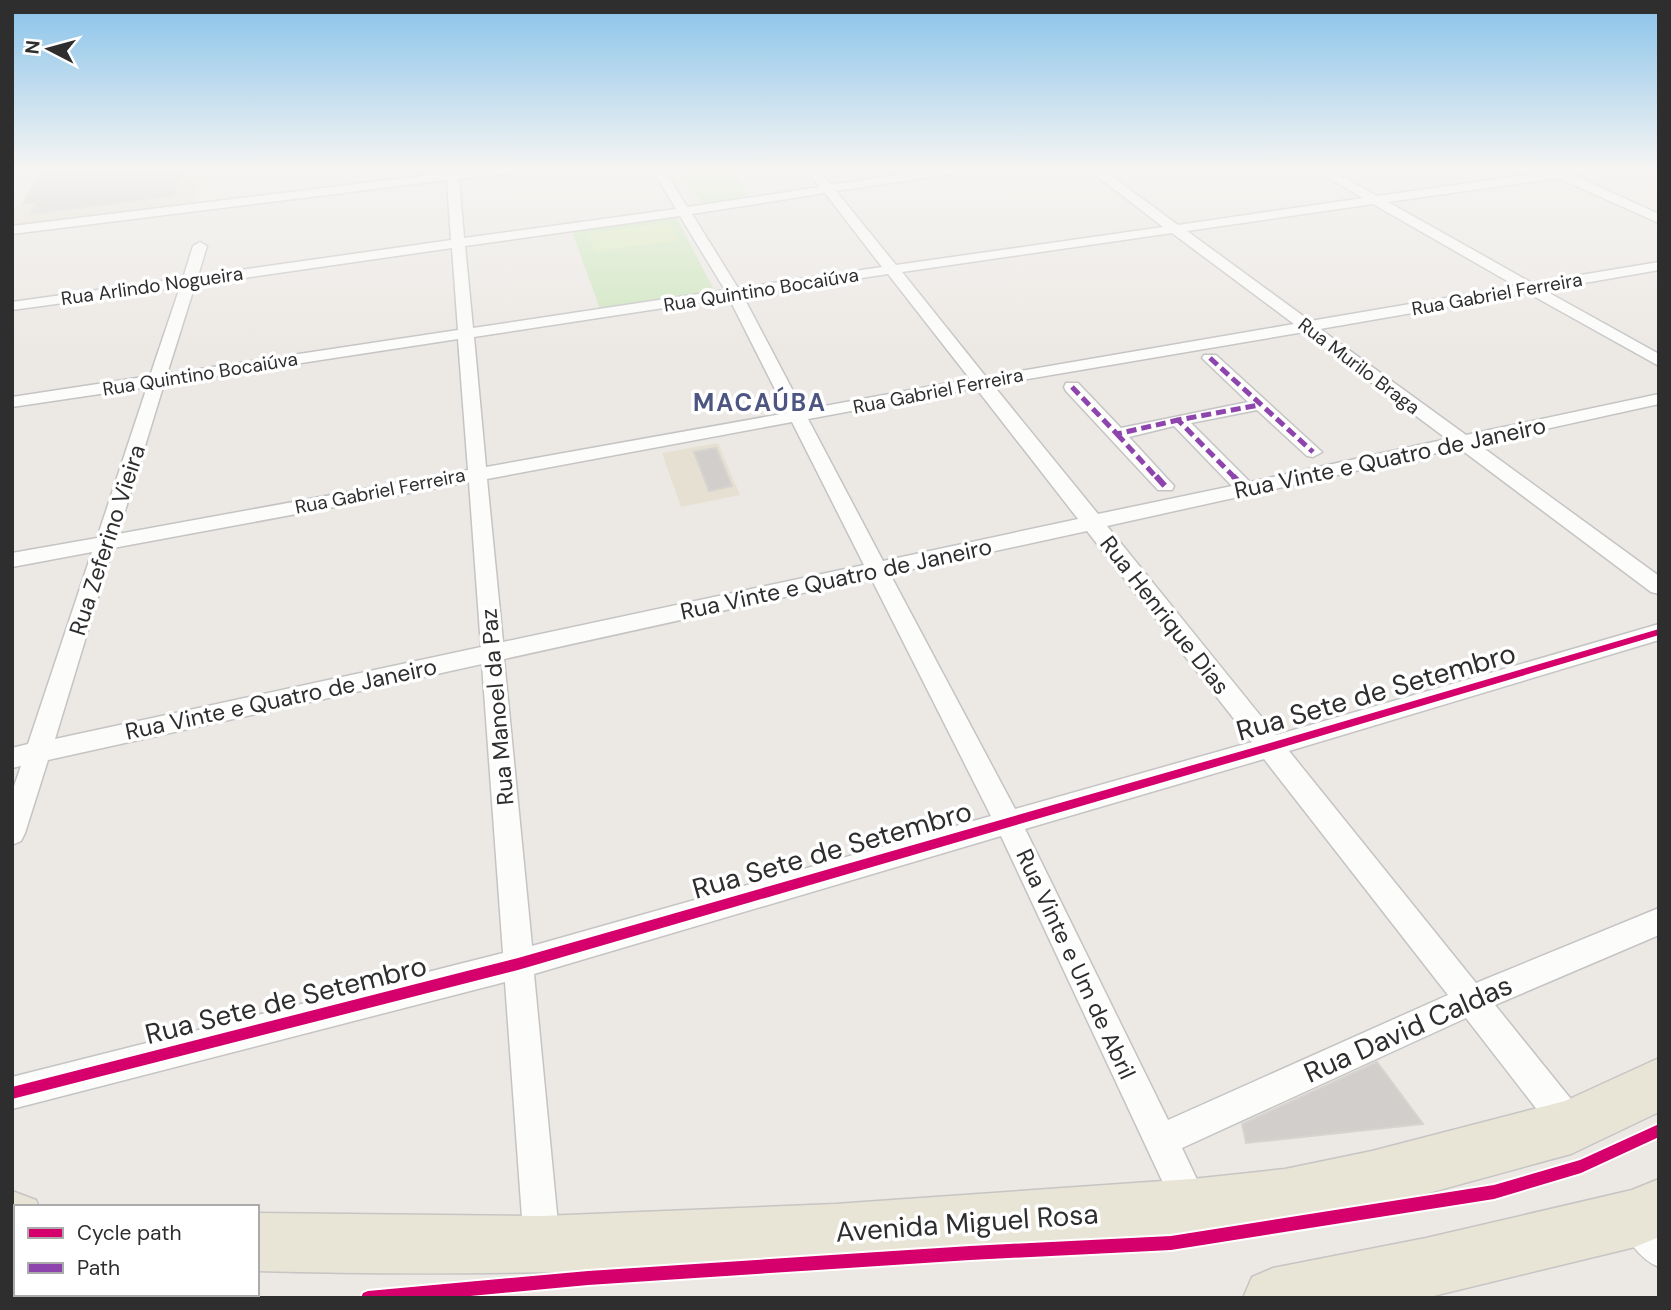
<svg xmlns="http://www.w3.org/2000/svg" width="1671" height="1310" font-family="'DM Sans',sans-serif">
<style>
.education{fill:#e6e0d3}
.green{fill:#cee6be}
.pitch{fill:#d9eabb}
.building{fill:#d1cecb;stroke:#d7d4d0;stroke-width:2}
.lines{fill:none;stroke-linecap:round;stroke-linejoin:round}
.minor-casing{stroke:#c5c4c5;stroke-width:3}
.primary-casing{stroke:#c6c5c4;stroke-width:3}
.minor{fill:#fcfcfb;fill-rule:evenodd}
.primary{fill:#e8e4d6;fill-rule:evenodd}
.quiet-far1{stroke:#8e44ad;stroke-width:5;stroke-dasharray:10 5;stroke-linecap:butt}
.quiet{stroke:#8e44ad;stroke-width:6;stroke-dasharray:13 6;stroke-linecap:butt}
.cycleway-casing{stroke:#fff;stroke-width:4}
.cycleway{fill:#d6006c;fill-rule:evenodd}
.labels{text-anchor:middle;dominant-baseline:central;stroke-width:7;stroke-linejoin:round;paint-order:stroke}
.far-street-label{font-size:19px;fill:#2e2e2e;stroke:#fff}
.street-label{font-size:23px;fill:#2e2e2e;stroke:#fff}
.far-district-label{font-size:24px;font-weight:bold;letter-spacing:2px;fill:#4d5680;stroke:#fff}
.near-street-label{font-size:28px;fill:#2e2e2e;stroke:#fff}
</style>
<rect width="100%" height="100%" fill="#ece8e4"/>
<g class="education">
<polygon points="70,169 166,169 166,173 203,170 193,205 12,227 12,207 54,202"/>
<polygon points="718,443 740,495 681,507 662,453"/>
</g>
<g class="green">
<polygon points="726,169 734,169 749,196 703,204 679,176"/>
<polygon points="676,217 715,292 600,309 572,231"/>
</g>
<polygon class="pitch" points="669,222 678,240 595,252 588,234"/>
<g class="building">
<polygon points="74,169 182,169 173,196 30,214 37,202 23,204 41,174"/>
<polygon points="716,448 732,486 709,491 694,452"/>
<polygon points="1377,1062 1423,1124 1246,1143 1242,1124"/>
</g>
<g class="lines">
<defs>
<g id="minor">
<polygon points="12,169 28,169 12,174"/>
<path d="M446,169H458V172L517,169L511,173L459,179L464,238L676,209L652,169H664L687,207L820,187L806,169H818L831,185L934,169H963L957,173L836,191L896,265L1163,227L1088,169H1102L1178,225L1363,198L1314,169H1329L1377,196L1568,169H1599L1573,175L1659,214V223L1558,178L1388,202L1532,283L1659,262V270L1544,290L1659,354V366L1528,293L1320,329L1466,435L1659,394V404L1478,444L1659,576V594L1651,592L1459,448L1107,526L1276,735L1659,624V640L1289,751L1476,983L1659,908V935L1495,1005L1583,1114L1588,1126L1583,1138L1571,1143L1559,1138L1466,1018L1182,1148L1210,1207L1204,1219L1192,1225L1180,1219L1001,836L534,974L560,1245L555,1258L542,1263L529,1258L524,1245L505,982L12,1109V1077L503,953L482,664L48,760L25,833L21,841L12,845V792L21,766L12,768V748L28,744L92,552L12,567V553L97,538L147,387L12,407V397L150,376L180,287L12,310V302L183,278L193,246L200,242L207,246L198,276L451,240L447,180L12,234V226L446,173ZM825,193L882,267L738,288L692,214ZM1373,204L1516,286L1310,321L1187,231ZM680,216L725,290L473,328L465,246ZM1172,233L1294,324L986,377L902,272ZM452,248L458,330L167,374L195,285ZM888,274L970,379L803,410L743,296ZM729,298L787,413L486,467L474,337ZM1304,332L1447,439L1250,482L1191,423L1257,410L1307,456L1313,457L1322,452L1216,355H1204L1202,358L1248,402L1121,428L1078,383H1066L1064,387L1066,391L1158,490H1172L1174,486L1129,437L1174,426L1232,486L1098,514L993,385ZM458,339L468,470L118,534L164,384ZM976,388L1078,519L883,561L808,419ZM792,422L864,565L503,642L487,479ZM469,482L481,647L55,739L113,548ZM1087,531L1252,742L1015,809L890,574ZM871,578L991,816L532,946L504,659ZM1264,759L1448,995L1168,1120L1025,829Z"/>
<path d="M1635,1200C1665,1213 1659,1239 1659,1267C1639,1259 1625,1237 1617,1218L1622,1205Z"/>
</g>
<g id="primary">
<path d="M1659,1058V1112L1571,1154C1477,1179 1383,1208 1287,1225C1189,1242 1087,1243 989,1251C745,1269 502,1278 257,1271V1213L542,1216L835,1204L1192,1179L1285,1169L1372,1151L1565,1101Z"/>
<polygon points="1659,1179 1659,1237 1635,1247 1425,1298 1243,1298 1252,1277 1273,1268 1426,1238 1632,1190"/>
<polygon points="12,1191 36,1200 39,1207 16,1207 16,1249 12,1249"/>
</g>
</defs>
<use href="#minor" class="minor-casing"/>
<use href="#primary" class="primary-casing"/>
<use href="#minor" class="minor"/>
<use href="#primary" class="primary"/>
<g class="quiet-far1">
<polyline points="1210,358 1313,452"/>
<polyline points="1072,387 1117,434 1178,420"/>
<polyline points="1117,434 1157,478"/>
<polyline points="1235,478 1178,420 1259,405"/>
</g>
<g class="quiet">
<polyline points="1156,476 1165,486"/>
<polyline points="1233,476 1247,490"/>
</g>
<defs>
<g id="cycleway">
<polygon points="1659,629 1659,635 1270,751 518,970 12,1099 12,1087 518,958 1270,743"/>
<polygon points="1659,1124 1659,1137 1581,1173 1494,1199 1171,1250 970,1260 588,1285 449,1298 361,1298 363,1293 368,1291 588,1271 970,1246 1171,1236 1494,1185 1580,1160"/>
</g>
</defs>
<use href="#cycleway" class="cycleway-casing"/>
<use href="#cycleway" class="cycleway"/>
</g>
<linearGradient id="sky" x2="0" y2="1"><stop stop-color="#88c2ea"/><stop offset="0.48" stop-color="#f6f5f3"/><stop offset="1" stop-color="#f6f5f3" stop-opacity="0"/></linearGradient>
<rect width="1671" height="352" fill="url(#sky)"/>
<g class="labels">
<g class="far-street-label">
<text transform="translate(152 286) rotate(-8)">Rua Arlindo Nogueira</text>
<text transform="translate(761 290) rotate(-9)">Rua Quintino Bocaiúva</text>
<text transform="translate(1497 294) rotate(-10)">Rua Gabriel Ferreira</text>
<text transform="translate(1359 366) rotate(37)">Rua Murilo Braga</text>
<text transform="translate(200 374) rotate(-9)">Rua Quintino Bocaiúva</text>
<text transform="translate(938 391) rotate(-11)">Rua Gabriel Ferreira</text>
<text transform="translate(380 491) rotate(-11)">Rua Gabriel Ferreira</text>
</g>
<g class="street-label">
<text transform="translate(1390 458) rotate(-12)">Rua Vinte e Quatro de Janeiro</text>
<text transform="translate(107 540) rotate(-72)">Rua Zeferino Vieira</text>
<text transform="translate(836 579) rotate(-12)">Rua Vinte e Quatro de Janeiro</text>
<text transform="translate(1165 615) rotate(52)">Rua Henrique Dias</text>
<text transform="translate(281 699) rotate(-12)">Rua Vinte e Quatro de Janeiro</text>
<text transform="translate(497 707) rotate(-95)">Rua Manoel da Paz</text>
<text transform="translate(1076 964) rotate(65)">Rua Vinte e Um de Abril</text>
</g>
<g class="far-district-label">
<text x="760" y="402">MACAÚBA</text>
</g>
<g class="near-street-label">
<text transform="translate(1376 692) rotate(-16)">Rua Sete de Setembro</text>
<text transform="translate(832 850) rotate(-16)">Rua Sete de Setembro</text>
<text transform="translate(286 1000) rotate(-14)">Rua Sete de Setembro</text>
<text transform="translate(1408 1029) rotate(-24)">Rua David Caldas</text>
<text transform="translate(967 1223) rotate(-4)">Avenida Miguel Rosa</text>
</g>
</g>
<rect width="1671" height="1310" fill="none" stroke="#2e2e2e" stroke-width="28"/>
<rect x="14" y="1205" width="245" height="91" fill="#ffffff" stroke="#ababab" stroke-width="2"/>
<rect x="28" y="1228" width="35" height="10" fill="#d6006c" stroke="#ababab" stroke-width="2"/>
<text x="77" y="1240" font-size="21" fill="#2e2e2e">Cycle path</text>
<rect x="28" y="1263" width="35" height="10" fill="#8e44ad" stroke="#ababab" stroke-width="2"/>
<text x="77" y="1275" font-size="21" fill="#2e2e2e">Path</text>
<g transform="translate(49 49) rotate(276)" stroke="#ffffff" stroke-width="5" paint-order="stroke">
<path d="M0-5L12 26L0 18L-12 26Z" fill="#2e2e2e"/>
<text y="-10" font-size="19" font-weight="bold" text-anchor="middle" fill="#2e2e2e">N</text>
</g>
</svg>
